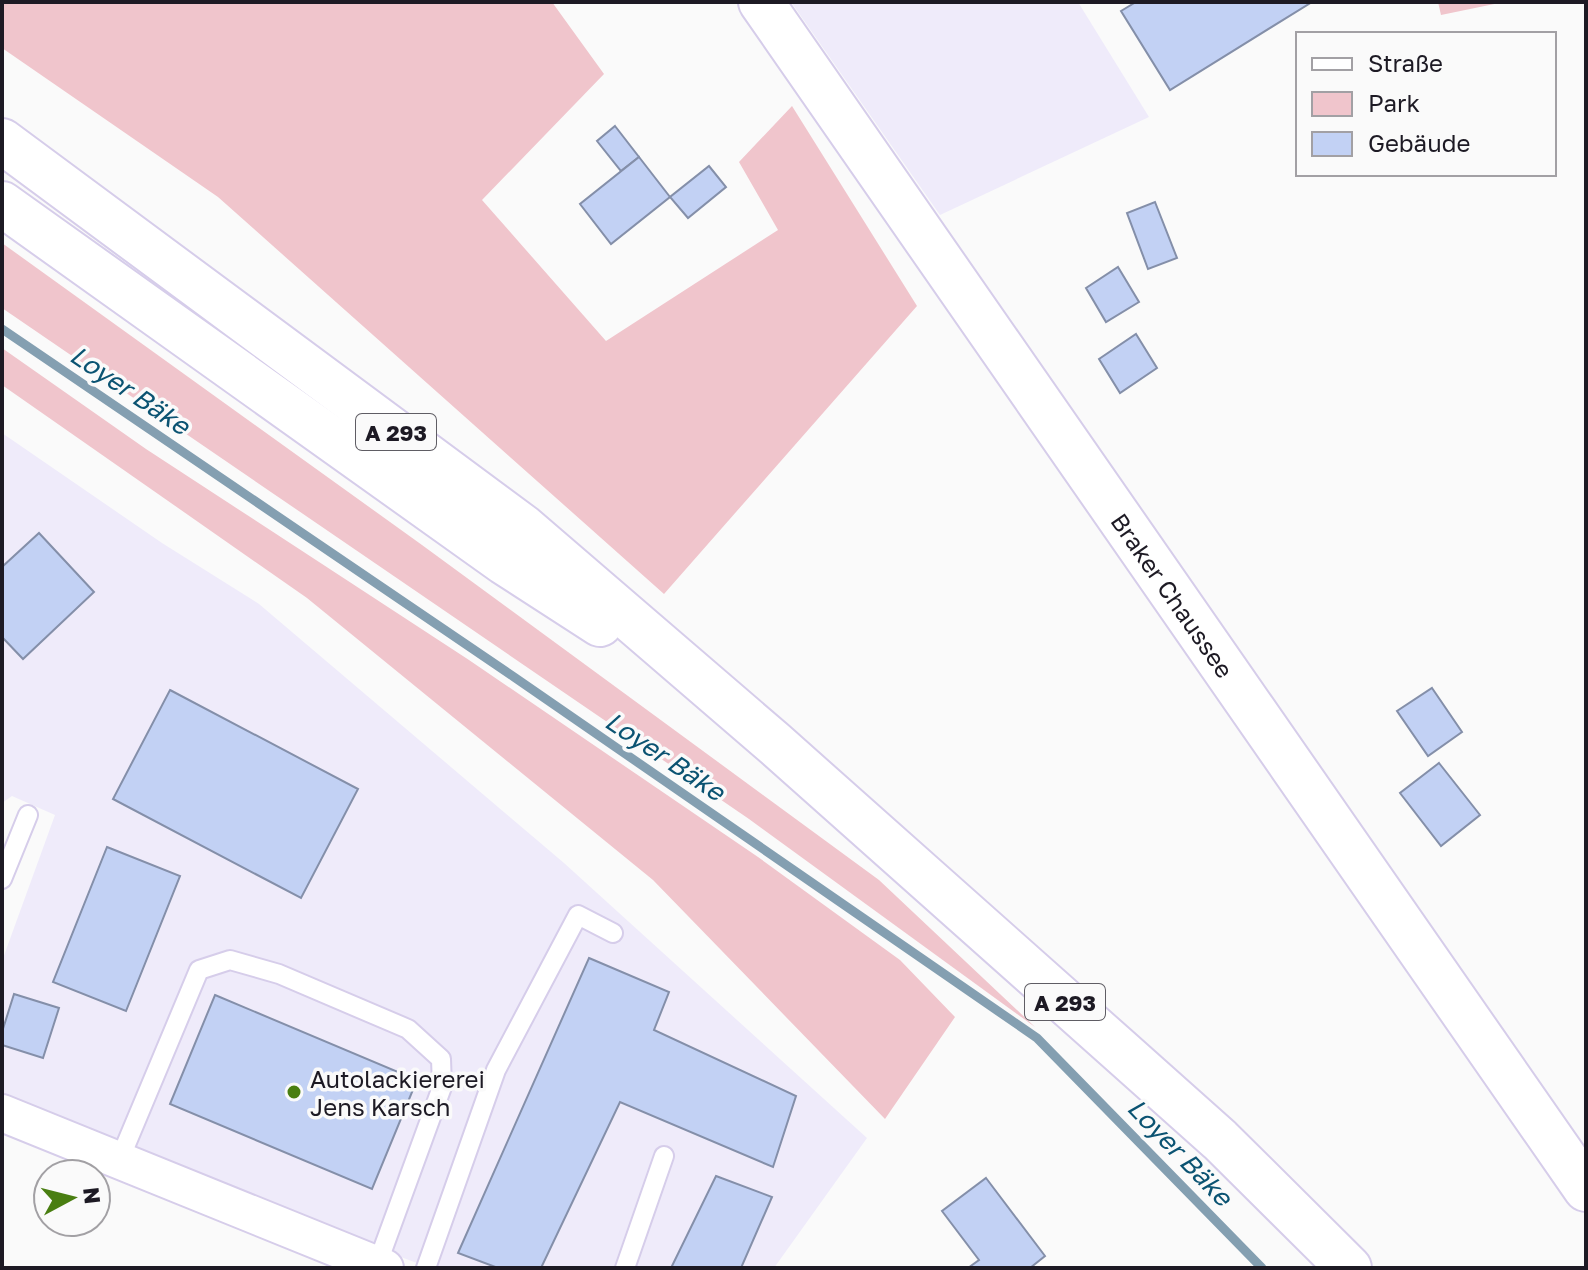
<svg xmlns="http://www.w3.org/2000/svg" width="1588" height="1270" font-family="'Golos Text',sans-serif">
<style>
.built{fill:#efebfa}
.green{fill:#f0c5cc}
.lines{fill:none;stroke-linecap:round;stroke-linejoin:round}
.stream{stroke:#849fb1;stroke-width:9}
.building{fill:#c2d1f4;stroke:#848fa9;stroke-width:2}
.service-casing{stroke:#d6cdea;stroke-width:22}
.minor-casing{stroke:#d6cdea;stroke-width:40}
.tertiary-casing{stroke:#d6cdea;stroke-width:48}
.motorway-casing{stroke:#d6cdea;stroke-width:48}
.service{stroke:#fff;stroke-width:18}
.minor{stroke:#fff;stroke-width:36}
.tertiary{stroke:#fff;stroke-width:44}
.motorway{stroke:#fff;stroke-width:44}
.poi-dot{fill:#497e11;stroke:#fafafa;stroke-width:3}
.labels{text-anchor:middle;dominant-baseline:central;stroke-width:7;stroke-linejoin:round;paint-order:stroke}
.shield{fill:#fafafa;stroke:#5f5d64;stroke-width:2}
.shield-label{font-size:22px;font-weight:bold;fill:#1d1a24}
.street-label{font-size:24px;fill:#1d1a24;stroke:#fafafa}
.poi-label{font-size:24px;fill:#1d1a24;stroke:#fafafa;text-anchor:start}
.water-label{font-size:26px;font-style:italic;fill:#0b5372;stroke:#fafafa}
</style>
<rect width="100%" height="100%" fill="#fafafa"/>
<g class="built">
<polygon points="791,2 1078,2 1149,117 940,215"/>
<polygon points="2,433 162,543 259,604 564,863 867,1138 774,1268 430,1268 340,1234 2,1094 2,961 55,815 12,796 2,803"/>
</g>
<g class="green">
<polygon points="2,2 552,2 604,74 482,200 606,341 778,230 739,162 792,106 917,306 664,594 218,197 2,48"/>
<polygon points="1438,2 1504,2 1441,15"/>
<polygon points="2,243 422,545 879,880 1035,1027 749,819 2,308"/>
<polygon points="2,348 146,449 469,660 758,857 900,960 955,1017 885,1119 653,880 307,598 2,385"/>
</g>
<g class="lines">
<polyline class="stream" points="2,329 514,677 1037,1038 1262,1268"/>
</g>
<g class="building">
<polygon points="1136,2 1312,2 1170,90 1121,11"/>
<polygon points="615,126 639,157 621,171 597,141"/>
<polygon points="639,157 670,197 611,244 580,204"/>
<polygon points="709,166 726,187 688,218 670,197"/>
<polygon points="1155,202 1177,258 1148,269 1127,213"/>
<polygon points="1118,267 1139,302 1106,322 1086,288"/>
<polygon points="1136,334 1157,368 1120,393 1099,359"/>
<polygon points="39,533 94,592 23,659 2,637 2,567"/>
<polygon points="1432,688 1462,732 1428,756 1397,711"/>
<polygon points="170,690 358,789 301,898 113,799"/>
<polygon points="1439,763 1480,815 1441,846 1400,793"/>
<polygon points="107,847 180,876 126,1011 53,982"/>
<polygon points="589,958 669,992 654,1030 796,1096 773,1167 620,1102 541,1268 498,1268 458,1253"/>
<polygon points="14,994 59,1008 43,1058 2,1045 2,1032"/>
<polygon points="215,995 417,1080 372,1189 170,1104"/>
<polygon points="716,1176 772,1197 741,1268 671,1268"/>
<polygon points="986,1178 1045,1256 1030,1268 968,1268 979,1260 942,1211"/>
</g>
<g class="lines">
<defs>
<g id="service">
<polyline points="2,879 28,815"/>
<polyline points="119,1161 199,970 230,960 279,974 408,1029 441,1059 442,1087 377,1265"/>
<polyline points="426,1268 496,1070 578,915 613,933"/>
<polyline points="625,1268 664,1156"/>
</g>
<polyline id="minor" points="2,1113 385,1268"/>
<g id="tertiary">
<path id="s1" d="M761,2L1586,1189"/>
</g>
<g id="motorway">
<polyline points="2,141 523,527 774,743 1118,1049 1220,1140 1349,1268"/>
<polyline points="2,204 504,562 600,624"/>
</g>
</defs>
<use href="#service" class="service-casing"/>
<use href="#minor" class="minor-casing"/>
<use href="#tertiary" class="tertiary-casing"/>
<use href="#motorway" class="motorway-casing"/>
<use href="#service" class="service"/>
<use href="#minor" class="minor"/>
<use href="#tertiary" class="tertiary"/>
<use href="#motorway" class="motorway"/>
</g>
<circle class="poi-dot" cx="294" cy="1092" r="8"/>
<g class="labels">
<g class="shield">
<rect x="356" y="414" width="80" height="36" rx="6"/>
<rect x="1025" y="984" width="80" height="36" rx="6"/>
</g>
<g class="shield-label">
<text x="396" y="432">A 293</text>
<text x="1065" y="1002">A 293</text>
</g>
<g class="street-label">
<text stroke="none"><textPath href="#s1" startOffset="722">Braker Chaussee</textPath></text>
</g>
<g class="poi-label">
<text x="310" y="1078">Autolackiererei<tspan x="310" dy="28">Jens Karsch</tspan></text>
</g>
<g class="water-label">
<text transform="translate(130 390) rotate(34)">Loyer Bäke</text>
<text transform="translate(665 756) rotate(34)">Loyer Bäke</text>
<text transform="translate(1180 1152) rotate(46)">Loyer Bäke</text>
</g>
</g>
<rect width="1588" height="1270" fill="none" stroke="#1d1a24" stroke-width="8"/>
<rect x="1296" y="32" width="260" height="144" fill="#fafafa" stroke="#a2a0a4" stroke-width="2"/>
<rect x="1312" y="58" width="40" height="12" fill="#ffffff" stroke="#a2a0a4" stroke-width="2"/>
<text x="1368" y="72" font-size="24" fill="#1d1a24">Straße</text>
<rect x="1312" y="92" width="40" height="24" fill="#f0c5cc" stroke="#a2a0a4" stroke-width="2"/>
<text x="1368" y="112" font-size="24" fill="#1d1a24">Park</text>
<rect x="1312" y="132" width="40" height="24" fill="#c2d1f4" stroke="#a2a0a4" stroke-width="2"/>
<text x="1368" y="152" font-size="24" fill="#1d1a24">Gebäude</text>
<g transform="translate(72 1198) rotate(83)"><circle r="38" fill="#fafafa" stroke="#a2a0a4" stroke-width="2"/>
<path d="M0-6L14 30L0 20L-14 30Z" fill="#497e11"/>
<text y="-12" font-size="22" font-weight="bold" text-anchor="middle" fill="#1d1a24">N</text>
</g>
</svg>
